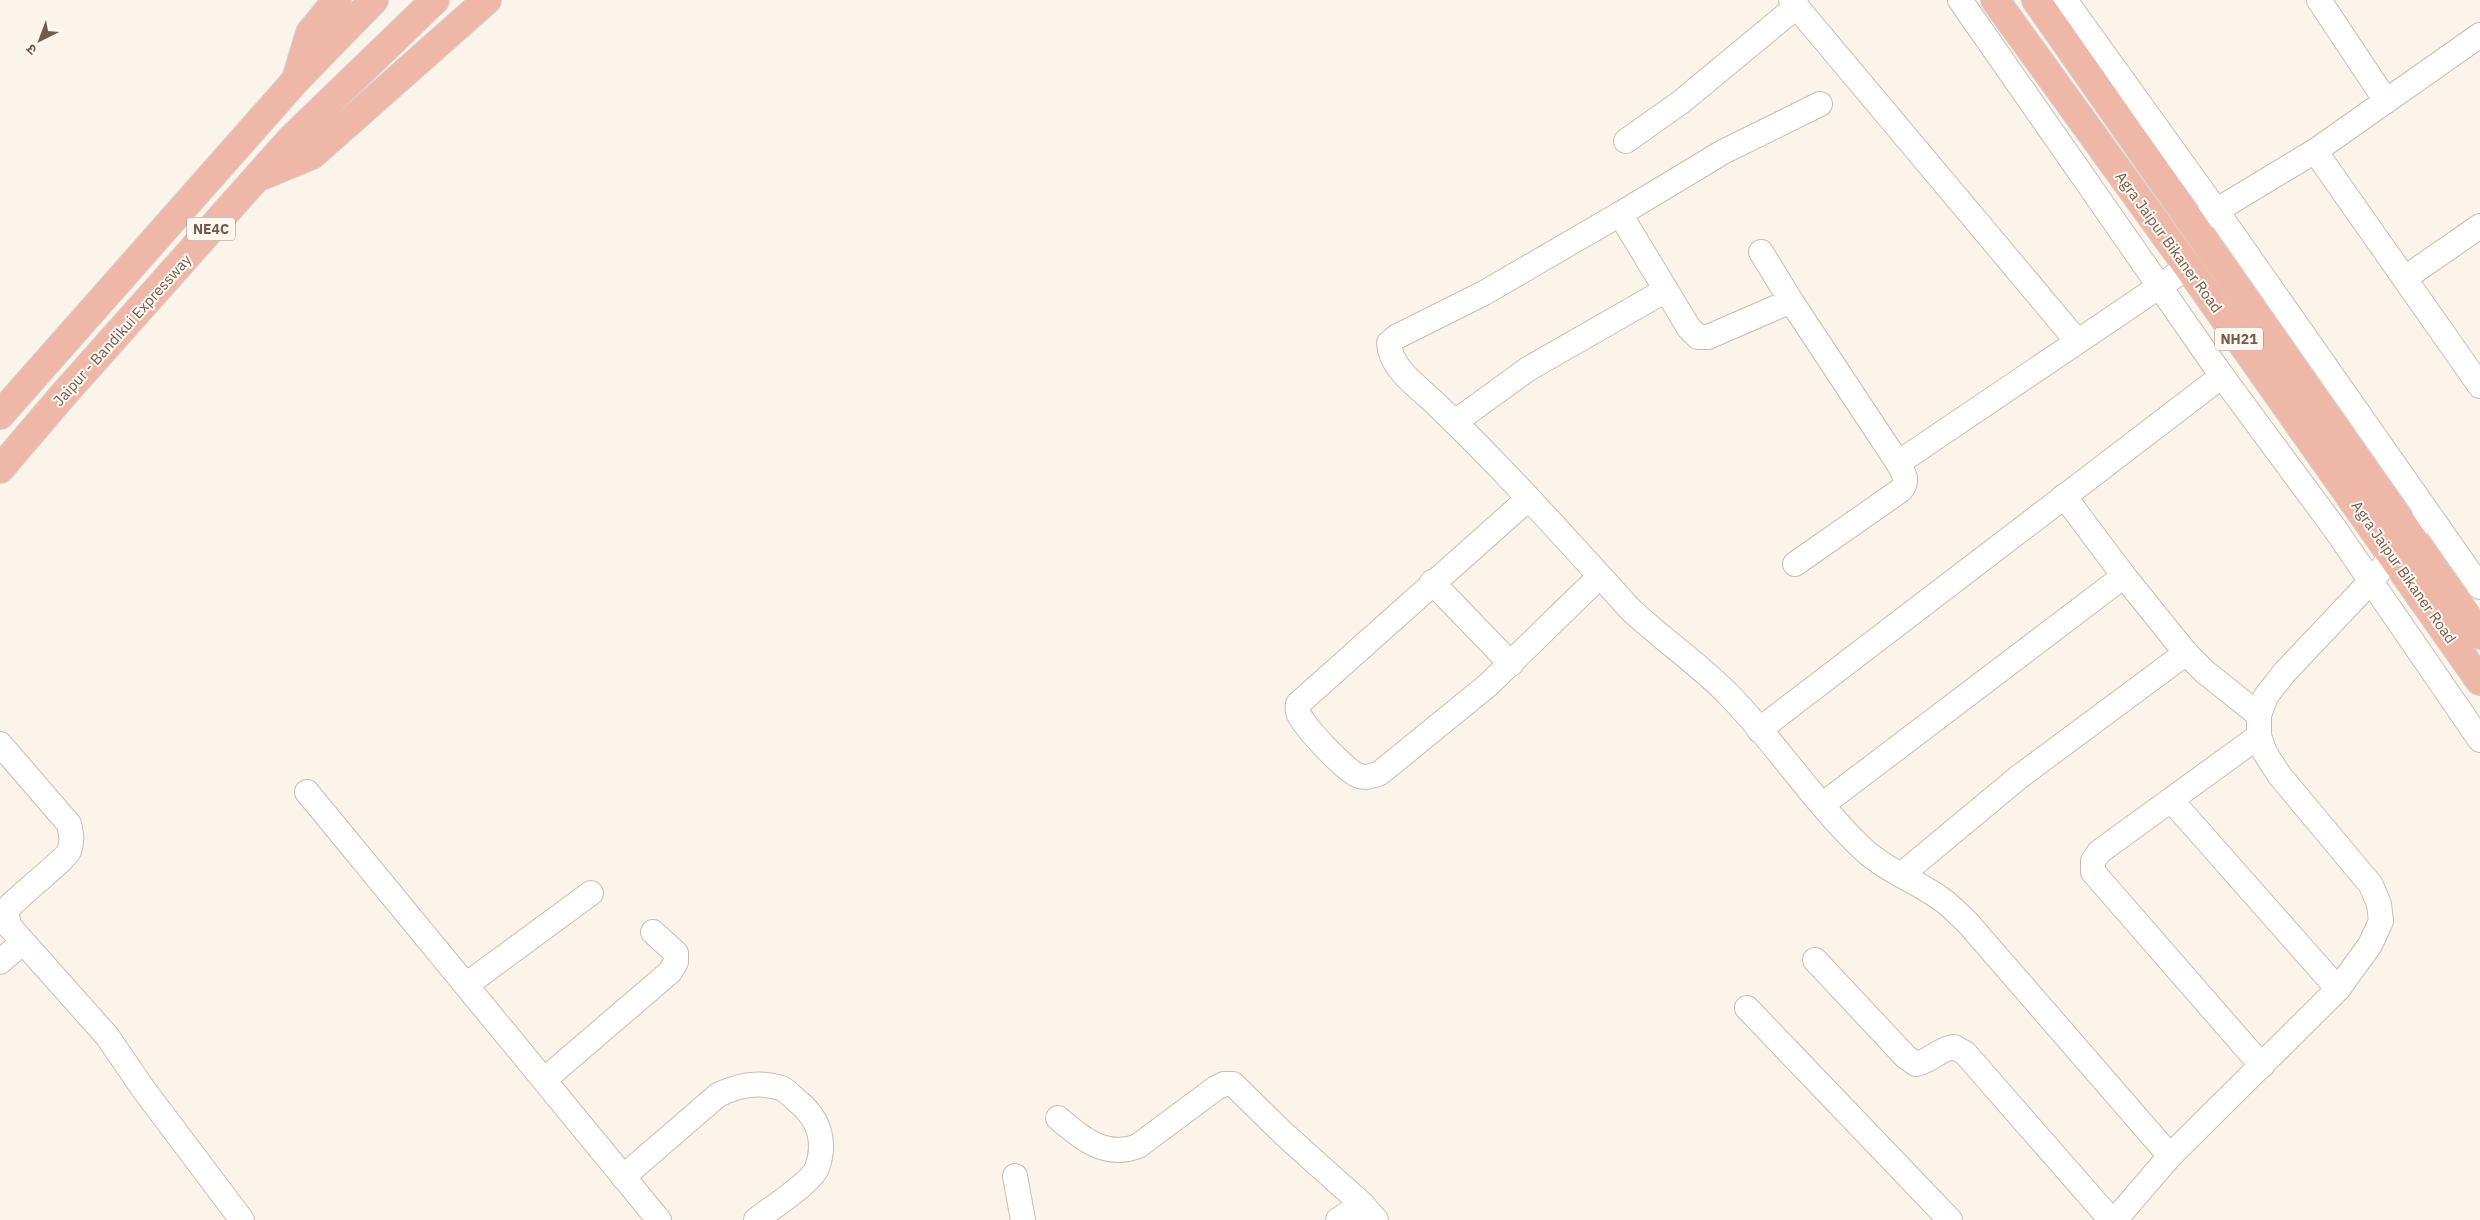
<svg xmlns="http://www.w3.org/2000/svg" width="2480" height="1220" font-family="'IBM Plex Sans','Noto Sans Devanagari',sans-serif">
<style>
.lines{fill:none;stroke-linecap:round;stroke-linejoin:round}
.minor-casing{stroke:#ccbcb1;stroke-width:26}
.highway-casing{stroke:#d8d1ce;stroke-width:30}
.minor{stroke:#fff;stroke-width:24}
.highway{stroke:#efb7a7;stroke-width:28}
.labels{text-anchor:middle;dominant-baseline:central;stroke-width:4;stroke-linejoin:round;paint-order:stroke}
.shield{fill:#fef8f1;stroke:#9d8a80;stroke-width:1}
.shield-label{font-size:14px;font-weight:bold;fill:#745b4f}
.street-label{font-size:15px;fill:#745b4f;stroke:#fef8f1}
</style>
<rect width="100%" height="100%" fill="#fbf4ea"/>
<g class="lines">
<defs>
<g id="minor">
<polyline points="1791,0 2077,341"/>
<polyline points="1960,0 2222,376 2335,529 2480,740"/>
<polyline points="2065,0 2216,210 2480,587"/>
<polyline points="2319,0 2386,101"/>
<polyline points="1626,141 1681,102 1797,6"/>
<polyline points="2315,151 2480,386"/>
<polyline points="1620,214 1723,152 1820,104"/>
<polyline points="2204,218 2315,151 2480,35"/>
<polyline points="1761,252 1791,301"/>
<polyline points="2405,278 2480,226"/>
<polyline points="1455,422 1528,369 1666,290"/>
<polyline points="2064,496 2124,576 2186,653 2205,672 2259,715"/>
<path d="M1528,499L1298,704C1298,706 1297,709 1298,712C1300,723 1346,771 1357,775C1365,779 1372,776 1380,773L1488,685L1600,576"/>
<path d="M1795,564L1901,490C1909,480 1904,474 1898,463"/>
<polyline points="1432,582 1511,664"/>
<polyline points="1759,730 2222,376"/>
<polyline points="2259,736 2099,852 2093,861 2093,872 2262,1066"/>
<path d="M0,744L69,824C71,833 73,841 69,851C66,859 17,897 6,910L9,926L107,1036L144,1090L242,1220"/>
<polyline points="307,792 659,1220"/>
<polyline points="2172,801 2338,989"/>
<polyline points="1822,805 2124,576"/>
<polyline points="1901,875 2019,777 2186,653"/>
<path d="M1815,960L1906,1057L1916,1064C1931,1061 1939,1049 1954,1047L1965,1053L2111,1220"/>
<polyline points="0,962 23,942"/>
<polyline points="466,985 591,893"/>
<polyline points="1747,1008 1950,1220"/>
<polyline points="544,1080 670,972 676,962 676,953 653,932"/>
<path d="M1058,1118C1081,1138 1106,1159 1138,1146L1216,1088L1224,1084H1233L1284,1134L1362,1204L1376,1220"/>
<polyline points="2170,1156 2338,989 2370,945 2381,921 2379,904 2371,885 2280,776 2265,753 2259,736 2259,715 2266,696 2284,673 2371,581 2428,513"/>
<polyline points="1015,1176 1023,1220"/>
<path d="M623,1177L718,1095C738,1085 759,1081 781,1088C786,1090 792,1096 796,1100C818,1117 827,1140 817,1168C812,1182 770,1209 756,1220"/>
<polyline points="1338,1220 1362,1204"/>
<path d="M2115,1220L2170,1156L1967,922C1959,915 1952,907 1944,901C1919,882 1888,872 1864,850C1814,803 1777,744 1729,695C1699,664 1663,640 1631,610C1568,541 1505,470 1437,405C1420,388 1390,369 1389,343L1396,337L1484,293L1620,214L1689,328L1698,337H1708L1791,301L1898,463L2188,267"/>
</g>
<g id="highway">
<polyline points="1995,0 2188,267 2480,681"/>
<polyline points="2036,0 2480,635"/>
<polyline points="297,76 310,33 337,0"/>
<polyline points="264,175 312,155 487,0"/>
<polyline points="0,415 296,80 374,0"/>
<polyline points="0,469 64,394 292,138 435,0"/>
</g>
</defs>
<use href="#minor" class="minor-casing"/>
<use href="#highway" class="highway-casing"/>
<use href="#minor" class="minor"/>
<use href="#highway" class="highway"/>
</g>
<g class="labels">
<g class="shield">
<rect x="187" y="217.5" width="48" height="23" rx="4"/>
<rect x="2215" y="327.5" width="48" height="23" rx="4"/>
</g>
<g class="shield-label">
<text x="211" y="229">NE4C</text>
<text x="2239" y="339">NH21</text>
</g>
<g class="street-label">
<text transform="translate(2169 242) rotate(54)">Agra Jaipur Bikaner Road</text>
<text transform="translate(122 330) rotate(-48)">Jaipur - Bandikui Expressway</text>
<text transform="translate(2404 572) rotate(55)">Agra Jaipur Bikaner Road</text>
</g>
</g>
<g transform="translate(40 40) rotate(222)" stroke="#fef8f1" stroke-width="4" paint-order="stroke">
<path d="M0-4L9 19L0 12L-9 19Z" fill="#745b4f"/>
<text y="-8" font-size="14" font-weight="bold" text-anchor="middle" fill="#745b4f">उ</text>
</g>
</svg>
